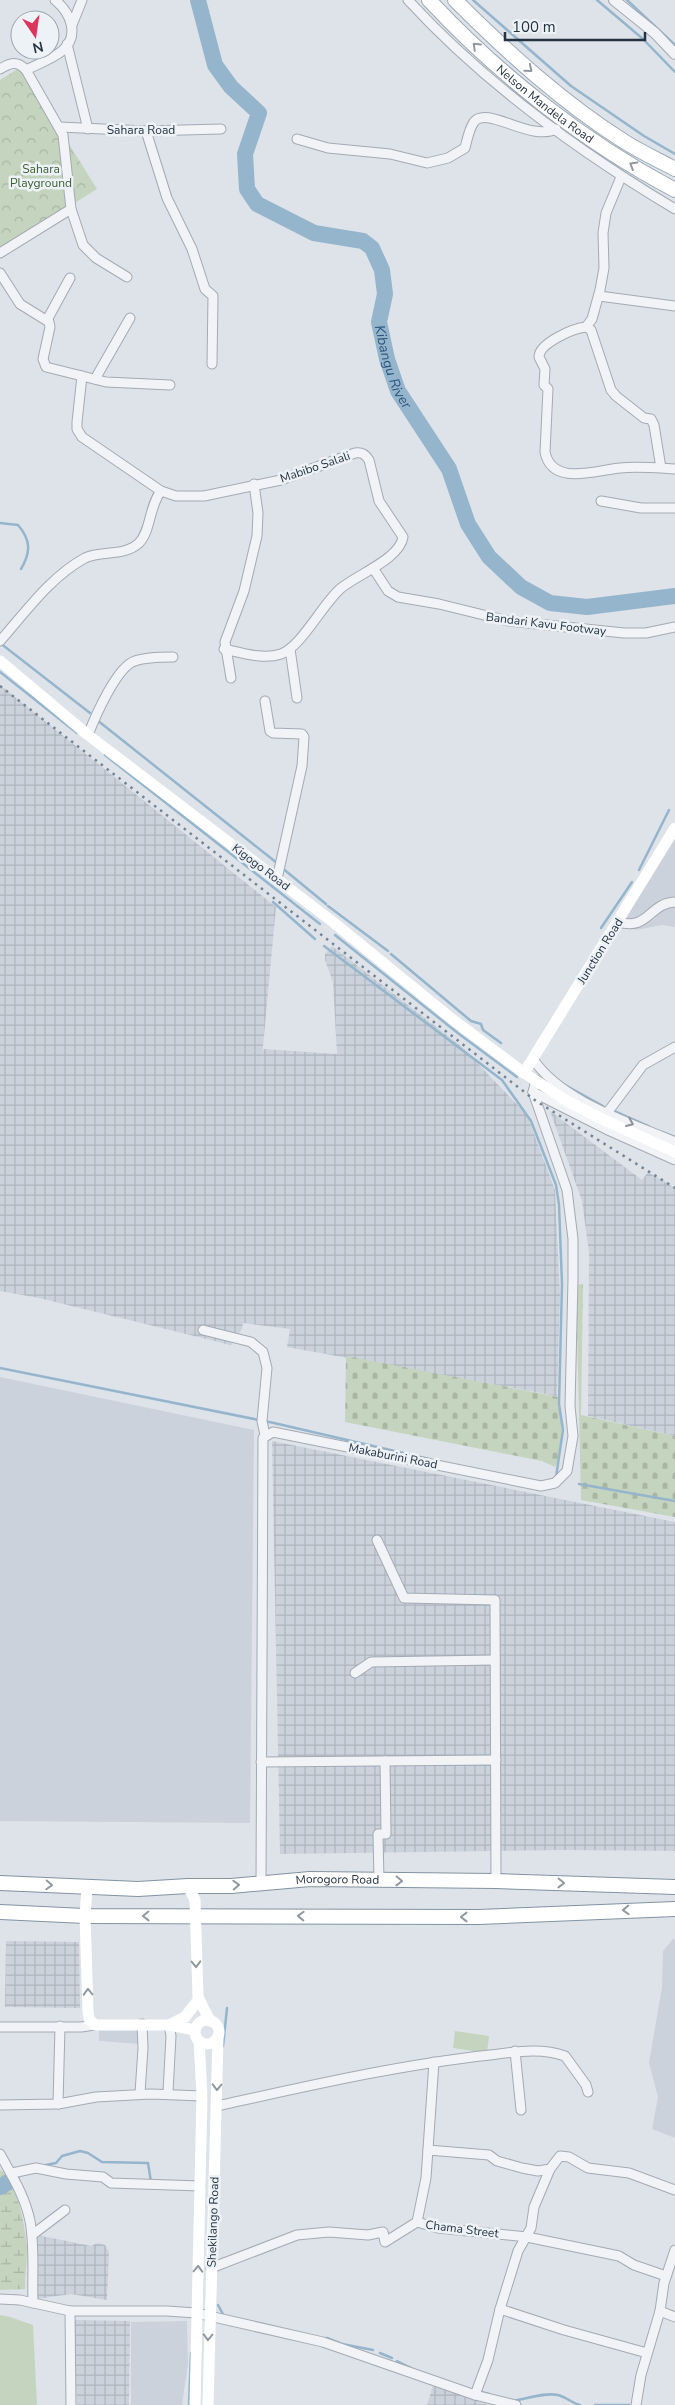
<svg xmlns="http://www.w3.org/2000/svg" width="675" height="2405" font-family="'Nunito Sans',sans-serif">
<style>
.built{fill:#cbd2db}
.industrial{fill:url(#industrial-grid)}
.wetland{fill:url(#wetland-marsh)}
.cemetery{fill:url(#cemetery-stones)}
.park{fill:url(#park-crowns)}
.garden{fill:#c5d4be}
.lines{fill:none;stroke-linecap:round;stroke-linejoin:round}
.stream{stroke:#95b5cd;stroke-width:2.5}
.river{stroke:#95b5cd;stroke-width:16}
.minor-casing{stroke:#a3aab3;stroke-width:11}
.tertiary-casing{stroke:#a3aab3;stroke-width:12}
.primary-casing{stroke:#9ca9b6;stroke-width:16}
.trunk-casing{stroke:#8392a1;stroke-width:16}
.minor{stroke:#f1f3f7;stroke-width:9}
.tertiary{stroke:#f1f3f7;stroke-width:10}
.secondary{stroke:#fff;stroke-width:11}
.primary{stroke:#fff;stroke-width:14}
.trunk{stroke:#fff;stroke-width:14}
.rail{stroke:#758494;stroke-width:2.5;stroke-dasharray:2.5 5;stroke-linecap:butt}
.oneway{stroke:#9298a0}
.oneway2{stroke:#8b929c}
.labels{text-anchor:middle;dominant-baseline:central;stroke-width:5;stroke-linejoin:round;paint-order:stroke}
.street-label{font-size:12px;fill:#253241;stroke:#edf2f6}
.park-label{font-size:12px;fill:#3e5f31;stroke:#edf2f6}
.water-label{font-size:14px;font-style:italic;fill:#2b557a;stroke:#edf2f6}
</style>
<defs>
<pattern id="industrial-grid" width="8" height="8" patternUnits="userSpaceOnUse" patternTransform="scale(1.25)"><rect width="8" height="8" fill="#cbd2db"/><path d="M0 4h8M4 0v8" fill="none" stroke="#aeb5bd"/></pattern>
<pattern id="wetland-marsh" width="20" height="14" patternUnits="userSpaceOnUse" patternTransform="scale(1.25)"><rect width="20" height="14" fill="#c5d4be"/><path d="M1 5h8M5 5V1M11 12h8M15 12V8" fill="none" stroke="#a9b6a4"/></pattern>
<pattern id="cemetery-stones" width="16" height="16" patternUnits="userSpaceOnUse" patternTransform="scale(1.25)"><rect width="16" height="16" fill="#c5d4be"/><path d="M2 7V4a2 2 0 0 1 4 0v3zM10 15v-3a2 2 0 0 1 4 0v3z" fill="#a9b6a4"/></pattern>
<pattern id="park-crowns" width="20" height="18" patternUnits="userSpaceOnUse" patternTransform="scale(1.25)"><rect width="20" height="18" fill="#c5d4be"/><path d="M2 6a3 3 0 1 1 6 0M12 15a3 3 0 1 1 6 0" fill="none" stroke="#a9b6a4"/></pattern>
</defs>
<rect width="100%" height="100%" fill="#dee3e9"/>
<g class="built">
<polygon points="675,834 675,927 662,925 636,930 627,924 626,913"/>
<polygon points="0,1377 254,1430 250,1823 0,1821"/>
<polygon points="673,1939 675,1939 675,2138 652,2129 658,2097 649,2063 662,1987 663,1951"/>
<polygon points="99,2026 141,2026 141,2044 99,2041"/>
<polygon points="187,2321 188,2364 182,2405 131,2405 131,2322"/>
</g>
<g class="industrial">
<polygon points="0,685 276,907 256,1121 263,1049 337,1054 333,982 325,960 325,954 332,946 462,1047 527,1115 555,1190 560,1296 557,1396 287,1347 290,1329 243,1323 242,1329 231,1345 39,1298 0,1291"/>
<polygon points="550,1111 642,1180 648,1172 675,1188 675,1436 588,1416 589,1253 582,1201"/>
<polygon points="272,1441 675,1522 675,1851 562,1850 280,1854"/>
<polygon points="6,1941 79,1942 80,2008 5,2007"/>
<polygon points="37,2235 91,2246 98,2243 105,2245 109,2252 107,2300 71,2294 36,2299"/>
<polygon points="73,2320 130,2321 129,2405 77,2405"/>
<polygon points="433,2385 488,2405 427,2405"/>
</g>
<path class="wetland" d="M0,2170C17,2176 26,2232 27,2250C27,2263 25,2276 25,2289L0,2290Z"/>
<g class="cemetery">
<polygon points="583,1284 581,1415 675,1436 675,1517 581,1500 576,1285"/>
<path d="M346,1356L559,1397C560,1421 567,1444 555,1467L542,1461L345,1422Z"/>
</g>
<polygon class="park" points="21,67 97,189 0,250 0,80"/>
<g class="garden">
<polygon points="455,2031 489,2036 487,2053 453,2048"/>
<polygon points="0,2315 10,2317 33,2325 37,2405 0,2405"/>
</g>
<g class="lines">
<g class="stream">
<polyline points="473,0 571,86 644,136 675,154"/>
<polyline points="597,0 643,39 675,72"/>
<polyline points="627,0 675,45"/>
<polyline points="549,117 555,123"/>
<path d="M0,523L18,525C31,540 31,552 21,569"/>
<polyline points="0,643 90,713"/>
<polyline points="0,672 77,733"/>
<polyline points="97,720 277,863"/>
<polyline points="105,755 320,924"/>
<polyline points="281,867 326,904"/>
<polyline points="639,870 669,810"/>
<polyline points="273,902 315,939"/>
<polyline points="328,906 388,951"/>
<polyline points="601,928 632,882"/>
<polyline points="335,935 459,1034 517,1077"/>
<polyline points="324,946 502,1080 531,1121 556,1185 559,1205 562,1284 559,1404 563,1430 556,1477"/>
<polyline points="391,954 471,1021 481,1024 483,1030 501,1043"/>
<polyline points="565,1085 603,1106"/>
<polyline points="614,1111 650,1127"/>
<polyline points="662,1132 675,1137"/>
<polyline points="0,1368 274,1423 429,1459"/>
<polyline points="579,1484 675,1501"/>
<polyline points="223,2046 227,2008"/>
<polyline points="41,2166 56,2163 62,2156 80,2151 88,2153 102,2162 148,2163 151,2182"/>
<polyline points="218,2305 224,2316"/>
<polyline points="327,2338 342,2344 373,2350"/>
<polyline points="380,2353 392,2358"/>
<polyline points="397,2361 411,2368"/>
<polyline points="481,2392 489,2394"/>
<path d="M513,2401C527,2399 544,2392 558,2395C566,2397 572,2403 580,2405"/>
<polyline points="189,2405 191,2353"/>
<polyline points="595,2405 629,2405"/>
</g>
<g class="river">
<path id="s1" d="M198,0L215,65L231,87L259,113L245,154L247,189L257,204L314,233L363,241L372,248L382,270L385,294L379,322L387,359L398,391L449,469L468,524L489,557L521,587L550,603L587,607L675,596"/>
<polyline points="0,2187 12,2180"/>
</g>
<defs>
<g id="minor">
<path d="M408,0C485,84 578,151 675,209"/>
<polyline points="72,25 82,0"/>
<polyline points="67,44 88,129"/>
<path d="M0,69C10,63 17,60 26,70L63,135L71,209L83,245L96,258L127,277"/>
<path d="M26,70C38,64 52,59 62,51C80,36 71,13 55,0"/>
<polyline points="60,127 146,131 221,129"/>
<polyline points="146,131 167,198 192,249 205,289 213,296 212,364"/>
<path d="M297,139L328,148L390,154L427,163L448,158L465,148C467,140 469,129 474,122C487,105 530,142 556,129"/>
<polyline points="0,253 71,209"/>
<polyline points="0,273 20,304 49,322 50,327 43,359 46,367 106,382 170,385"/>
<polyline points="599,296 675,306"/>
<polyline points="47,320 70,278"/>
<polyline points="586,327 592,319 600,290 604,268 603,233 606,213 621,177"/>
<path d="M82,376L77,422V429L82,437L161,491L176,496H204L281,480L355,453C362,452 365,454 369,460L379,501L403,537C400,559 356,575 340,589C322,605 301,647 281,654C264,660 242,653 224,649"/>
<polyline points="95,379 130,318"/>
<path d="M661,468L654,425L651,419L644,418L616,396L611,390L591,330L586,327C574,328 539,343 539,357L545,369L544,385L548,389L545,452C552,487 597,470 620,468C638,466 657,468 675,469"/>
<polyline points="601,501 641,508 675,508"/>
<polyline points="373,568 388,591 398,597 439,604 508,621 624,633 646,633 675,627"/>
<path d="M0,641C25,613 50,577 85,558C101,550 124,557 139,543C151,531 149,506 161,491"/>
<polyline points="290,649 297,698"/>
<polyline points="231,678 225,642 244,591 257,536 258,513 254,484"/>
<polyline points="265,701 270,731 273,733 302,734 304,737 302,766 277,879"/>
<path d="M88,735C95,717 117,666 135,661C146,657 161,657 173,657"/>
<path d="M618,922C649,931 649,903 675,902"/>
<path d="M533,1059C562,1102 629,1122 675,1142"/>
<polyline points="533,1092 610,1131 675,1160"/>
<polyline points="604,1117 643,1065 675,1047"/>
<polyline points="203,1330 251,1342 263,1352 267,1368 262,1421 265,1435"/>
<polyline points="377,1540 404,1598 495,1600 496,1881"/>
<polyline points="355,1673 371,1662 495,1660"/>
<polyline points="261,1762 496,1760"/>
<polyline points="379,1881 378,1834 386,1834 385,1761"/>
<polyline points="261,1884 263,1438 273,1432 541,1486 555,1483 567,1471 573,1436 570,1406 573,1279 573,1239 567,1190 533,1092 536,1080"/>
<polyline points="0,2027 81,2027 95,2025"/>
<polyline points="515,2051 521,2110"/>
<polyline points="168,2092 171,2036 169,2025"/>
<polyline points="140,2093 143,2048 142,2024"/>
<polyline points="58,2104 60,2026"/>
<polyline points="0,2105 58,2104 96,2097 151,2094 202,2096"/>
<path d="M217,2106C308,2086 398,2065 490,2055C515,2052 541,2047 565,2056L586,2085L588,2092"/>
<polyline points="428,2150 489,2155 497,2161 522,2168 538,2171 550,2169 560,2156 569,2157 588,2168 629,2173 675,2190"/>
<path d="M0,2154C12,2176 25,2196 30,2221C35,2248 32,2276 33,2303"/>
<polyline points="12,2173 36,2168 66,2174 103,2177 111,2183 200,2186"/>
<polyline points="417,2222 426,2178 434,2062"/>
<polyline points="32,2235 65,2210"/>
<polyline points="211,2268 297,2235 329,2232 368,2235 383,2232 385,2242 417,2222 438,2228 527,2237 619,2256 634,2265 666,2276"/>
<polyline points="0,2299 20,2300 70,2311 167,2311 196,2313 323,2342 475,2395 516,2405"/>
<polyline points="500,2309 564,2330 647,2353"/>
<polyline points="70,2311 71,2405"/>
<polyline points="660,2311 675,2317"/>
<polyline points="475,2395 488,2360 500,2309 518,2251 531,2228 534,2207 550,2169"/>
<polyline points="636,2405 641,2375 660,2311 664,2283 675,2250"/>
</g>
<polyline id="tertiary" points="614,0 655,33 675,54"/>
<g id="primary">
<path id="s2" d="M429,0C499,75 584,142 675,190"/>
<path d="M455,0C507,52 563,103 625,142C641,152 658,160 675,169"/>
</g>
<g id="trunk">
<path id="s3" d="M0,1883L138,1889L188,1886H231L310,1879L496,1881L675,1887"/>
<polyline points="0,1912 85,1916 479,1917 675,1909"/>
</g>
</defs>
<use href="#minor" class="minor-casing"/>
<use href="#tertiary" class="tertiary-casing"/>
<use href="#primary" class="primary-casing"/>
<use href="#trunk" class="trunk-casing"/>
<use href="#minor" class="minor"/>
<use href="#tertiary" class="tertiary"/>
<g class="secondary">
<polyline points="0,661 88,735 333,922 452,1019 524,1073 567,1101 602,1119 675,1152"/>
<polyline points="524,1073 675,828"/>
<polyline points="188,1886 195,1900 198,1997 210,2021"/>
<polyline points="87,1888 85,1916 88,2011 89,2019 95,2025 169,2025 195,2030"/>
<circle cx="207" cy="2032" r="12"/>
<polyline points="169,2025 185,2017 199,1999"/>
<polyline points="195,2405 202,2096 199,2041"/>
<polyline points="208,2405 218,2038"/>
</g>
<use href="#primary" class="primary"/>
<use href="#trunk" class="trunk"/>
<polyline class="rail" points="0,686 536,1101 675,1188"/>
</g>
<defs><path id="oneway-chevron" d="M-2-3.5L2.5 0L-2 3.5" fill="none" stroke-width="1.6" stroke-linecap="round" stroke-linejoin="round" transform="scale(1.25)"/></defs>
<g class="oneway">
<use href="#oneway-chevron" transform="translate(476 46) rotate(-136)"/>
<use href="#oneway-chevron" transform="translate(529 69) rotate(40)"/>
<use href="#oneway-chevron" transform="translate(633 165) rotate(-149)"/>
<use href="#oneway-chevron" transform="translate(399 1881) rotate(1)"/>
<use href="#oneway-chevron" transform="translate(561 1883) rotate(1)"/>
<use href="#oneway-chevron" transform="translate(49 1885) rotate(3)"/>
<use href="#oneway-chevron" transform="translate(236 1885) rotate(-3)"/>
<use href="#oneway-chevron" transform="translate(626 1910) rotate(178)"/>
<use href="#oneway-chevron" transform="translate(146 1916) rotate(179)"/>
<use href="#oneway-chevron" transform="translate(301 1916) rotate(-178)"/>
<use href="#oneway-chevron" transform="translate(464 1917) rotate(180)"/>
<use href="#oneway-chevron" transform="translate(196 1964) rotate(89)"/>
<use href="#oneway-chevron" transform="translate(88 1992) rotate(-92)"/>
<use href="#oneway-chevron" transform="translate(217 2087) rotate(91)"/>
<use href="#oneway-chevron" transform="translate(198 2269) rotate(-88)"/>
<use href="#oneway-chevron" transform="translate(208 2337) rotate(91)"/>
</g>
<use class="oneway2" href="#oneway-chevron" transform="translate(630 1123) rotate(23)"/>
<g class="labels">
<g class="street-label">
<text stroke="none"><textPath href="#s2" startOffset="156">Nelson Mandela Road</textPath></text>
<text x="141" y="130">Sahara Road</text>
<text transform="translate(315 467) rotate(-19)">Mabibo Salali</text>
<text transform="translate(546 624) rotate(7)">Bandari Kavu Footway</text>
<text transform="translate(261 867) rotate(37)">Kigogo Road</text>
<text transform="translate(600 951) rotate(-58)">Junction Road</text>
<text transform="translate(393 1456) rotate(11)">Makaburini Road</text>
<text stroke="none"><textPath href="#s3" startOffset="338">Morogoro Road</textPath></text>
<text transform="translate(213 2222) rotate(-88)">Shekilango Road</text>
<text transform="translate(462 2229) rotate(7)">Chama Street</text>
</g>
<g class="park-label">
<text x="41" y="169">Sahara<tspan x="41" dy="14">Playground</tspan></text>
</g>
<g class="water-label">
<text stroke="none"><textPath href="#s1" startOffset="478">Kibangu River</textPath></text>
</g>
</g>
<g transform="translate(35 35) rotate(167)"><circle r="24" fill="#edf2f6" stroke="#9da5ae"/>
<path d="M0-4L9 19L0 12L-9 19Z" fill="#dc355d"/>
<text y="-8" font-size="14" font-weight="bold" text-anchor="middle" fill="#253241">N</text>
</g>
<path d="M505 32v8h140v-8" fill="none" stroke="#253241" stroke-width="2.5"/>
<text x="512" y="32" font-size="15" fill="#253241" stroke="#edf2f6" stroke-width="4" paint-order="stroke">100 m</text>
</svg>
